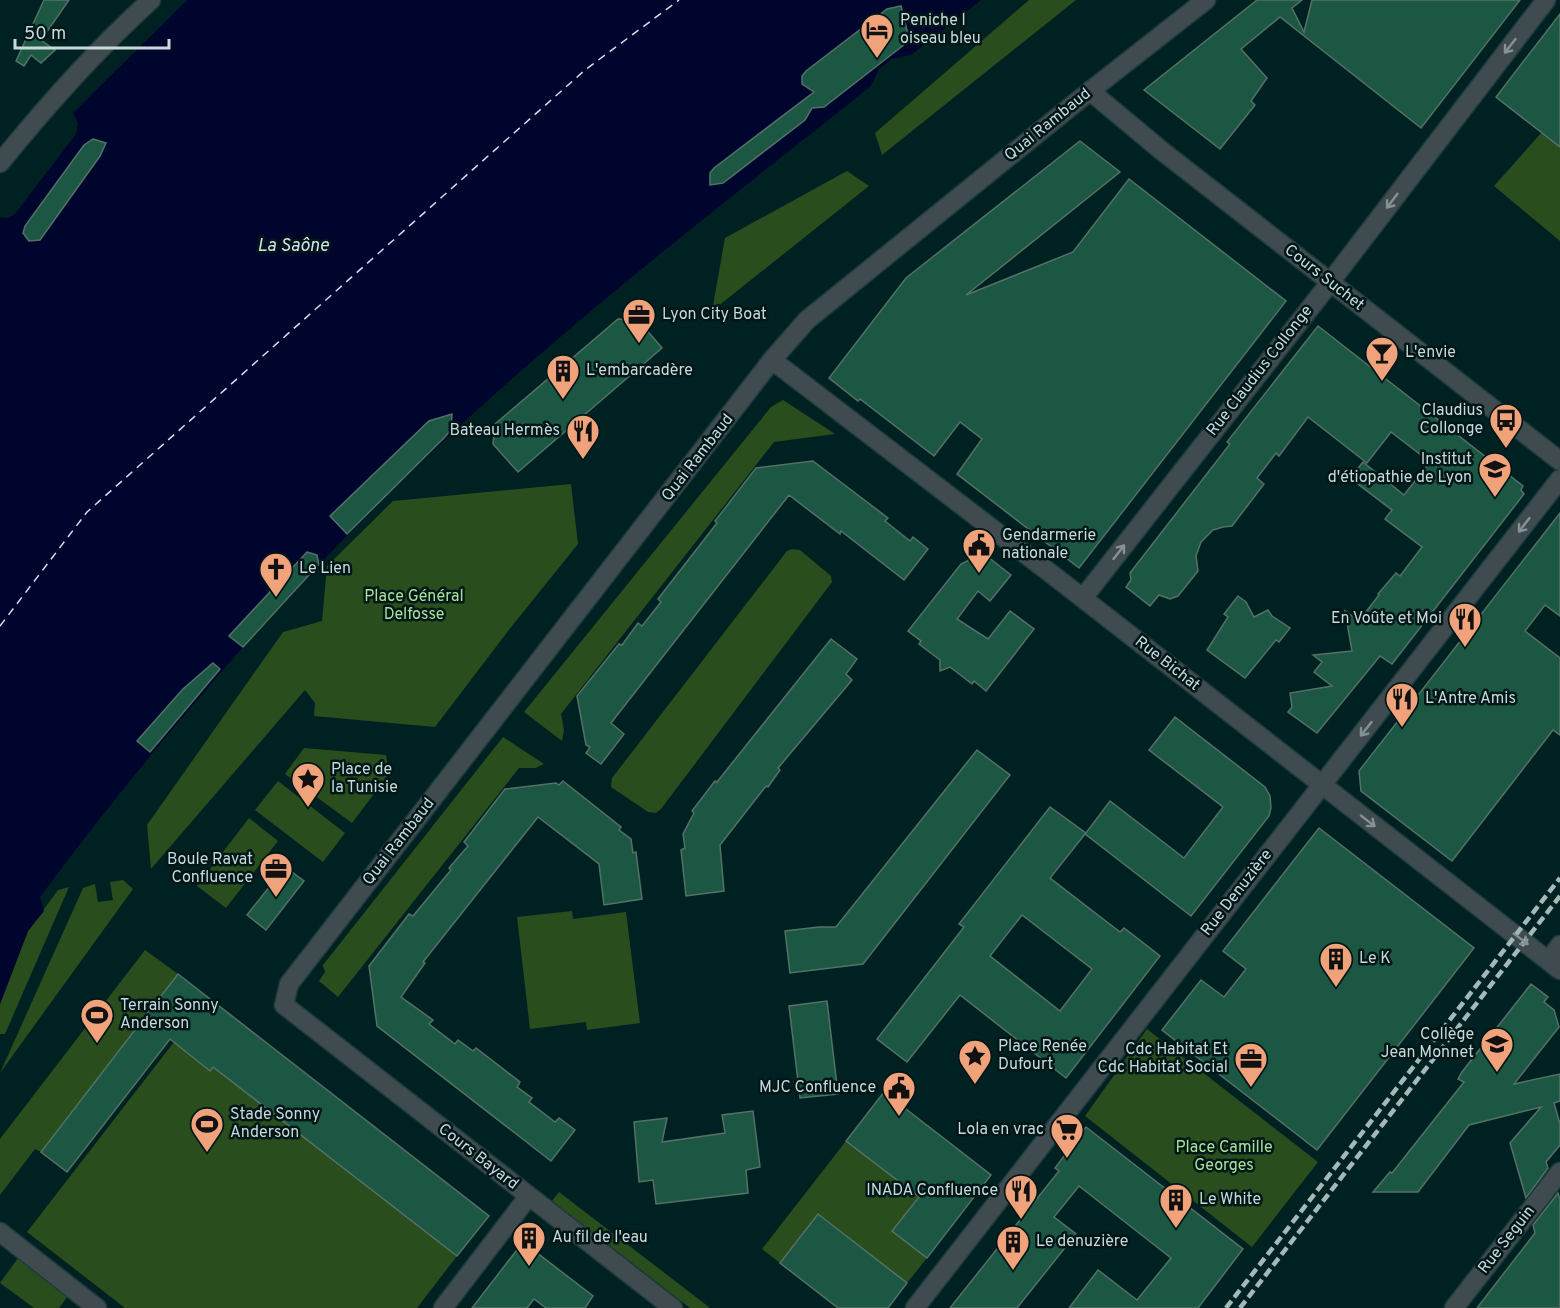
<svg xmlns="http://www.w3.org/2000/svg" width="1560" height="1308" font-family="Overpass,sans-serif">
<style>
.green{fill:#294d1d}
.water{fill:#00052e}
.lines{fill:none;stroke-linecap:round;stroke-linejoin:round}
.ferry{stroke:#d7e0ef;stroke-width:1.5;stroke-dasharray:8 6;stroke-linecap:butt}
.building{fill:#1c5744;stroke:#547166;stroke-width:1.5;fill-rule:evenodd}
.pedestrian-casing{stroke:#1c3b3c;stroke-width:21}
.minor-casing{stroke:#1c3b3c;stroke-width:21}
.tertiary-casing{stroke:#1c3b3c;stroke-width:21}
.pedestrian{stroke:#404b50;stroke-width:18}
.minor{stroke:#404b50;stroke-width:18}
.tertiary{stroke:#404b50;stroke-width:18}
.rail{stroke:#a4b8b8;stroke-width:4.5;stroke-dasharray:9 4.5;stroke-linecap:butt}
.oneway{stroke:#849294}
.labels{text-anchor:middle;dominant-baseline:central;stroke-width:5;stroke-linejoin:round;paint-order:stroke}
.poi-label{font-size:16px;fill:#c7d9d9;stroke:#011617;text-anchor:start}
.street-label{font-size:16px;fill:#c7d9d9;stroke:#011617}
.park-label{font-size:16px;fill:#aae398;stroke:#011617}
.water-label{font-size:18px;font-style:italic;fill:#d7e0ef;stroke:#011617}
</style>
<rect width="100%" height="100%" fill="#002122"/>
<g class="green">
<polygon points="1029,0 1076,0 882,155 875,133"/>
<polygon points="1542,132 1560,147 1560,241 1494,186"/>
<polygon points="847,171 869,186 712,311 725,238"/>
<polygon points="783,400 835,434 774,442 561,714 564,730 562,741 524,712 771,407"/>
<polygon points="571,484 578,544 512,626 435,727 314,716 315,703 305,690 151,869 147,825 283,632 322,621 327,566 393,501"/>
<polygon points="792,549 800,550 831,576 832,582 661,809 656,813 648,812 611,787 612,778 787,551"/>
<polygon points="503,737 544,764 535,768 519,768 338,997 319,981 325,972 323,965"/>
<polygon points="304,748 386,755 389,774 352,823 285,774"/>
<polygon points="278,781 345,833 323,862 255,810"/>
<polygon points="249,818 278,841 226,908 197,886"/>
<polygon points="123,880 133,889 0,1073 83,888 95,884 98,902 113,900 110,882"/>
<polygon points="69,887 5,1034 0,1034 0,1004 28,931 58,890"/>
<polygon points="572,911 573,919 626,912 640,1023 587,1030 586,1022 530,1029 517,917"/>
<polygon points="145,950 178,974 41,1152 35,1149 0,1195 0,1139"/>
<polygon points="208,998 255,1034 224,1075 457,1256 417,1308 125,1308 27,1232"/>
<polygon points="1147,1029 1318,1162 1252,1247 1085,1116"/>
<polygon points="846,1141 919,1197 893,1231 927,1258 907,1283 818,1214 780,1263 762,1249"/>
<polygon points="559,1192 709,1307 708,1308 690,1308 552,1201"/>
<polygon points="21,1254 71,1292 59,1308 34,1308 0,1283"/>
</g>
<path class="water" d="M187,0H981L911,55L891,59L879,69L871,86C745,187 615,286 495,394C326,545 175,716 40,897L44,911L28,931L0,1004V217L7,218L15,214L76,134L78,123L73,113Z"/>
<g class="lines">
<polyline class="ferry" points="0,626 87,512 585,70 679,0"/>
</g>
<g class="building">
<polygon points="44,0 69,0 41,40 55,50 41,63 31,55 24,66 16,61"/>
<polygon points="1257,0 1302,0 1292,8 1304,32 1312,0 1520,0 1421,128 1280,17 1241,49 1267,78 1251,101 1255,105 1220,149 1144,90"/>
<polygon points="901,6 909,38 905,44 824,107 812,108 805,120 723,183 710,185 710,173 714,168 814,92 802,84 802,76 806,71 887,9"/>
<polygon points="1560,14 1560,147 1496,97"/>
<polygon points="93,139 106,143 100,156 40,240 29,241 23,233 25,226 84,145"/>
<polygon points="1080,141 1120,172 966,295 1073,252 1129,179 1286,301 1079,568 957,474 982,439 960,422 934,456 860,399 858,401 829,378 906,278"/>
<polygon points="618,319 638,320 662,348 518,472 493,444 495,424"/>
<polygon points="1318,326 1523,486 1521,490 1524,494 1392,664 1380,656 1317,733 1288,712 1292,707 1290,693 1332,686 1314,672 1322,662 1313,655 1352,651 1345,611 1359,621 1379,595 1378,594 1396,573 1400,576 1422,547 1385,519 1392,510 1350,478 1363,462 1404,495 1430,462 1391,432 1367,463 1308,417 1279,456 1276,453 1257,478 1264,484 1232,526 1223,527 1213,530 1201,542 1196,556 1198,571 1178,596 1170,599 1159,595 1150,606 1126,587 1131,580 1130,573 1230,444 1227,442"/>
<polygon points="452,414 451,430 445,437 347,534 330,516 429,421"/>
<polygon points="813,461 888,518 885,521 910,541 913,537 928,549 904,580 841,531 840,534 789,495 611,723 624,734 601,764 586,753 590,747 586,745 577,696 619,644 622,645 638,623 642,626 661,602 658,599 717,523 715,521 756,468"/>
<polygon points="1560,513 1560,616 1545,605 1525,631 1560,658 1560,735 1553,730 1452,861 1361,791 1359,771"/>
<polygon points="307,552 317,555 319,564 243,647 229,636"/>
<polygon points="983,553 1011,575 990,601 978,591 957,619 988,639 1010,611 1034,629 986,691 974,681 972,684 950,667 940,671 940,660 919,644 921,641 908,631 961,564"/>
<polygon points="1238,596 1246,602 1254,617 1268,610 1272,616 1290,628 1279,642 1276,640 1245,678 1207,650 1228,617 1224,614"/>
<polygon points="831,639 857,659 846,674 852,680 778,768 780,770 768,787 766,786 720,845 724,891 686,896 681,850 685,848 683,834 694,813 692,811 715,781 717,782"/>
<polygon points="213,663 220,669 150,752 137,741 183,689"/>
<path d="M1175,717L1265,787L1270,796L1271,808L1269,816L1191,916L1085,834L1050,878L1120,932L1124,928L1160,956L1066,1078L960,995L907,1062L877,1039L964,927L959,924L1050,807L1086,833L1110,801L1184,858L1223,807L1149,750ZM1022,915L1092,969L1060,1011L990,956Z"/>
<polygon points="977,750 1010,775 863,964 790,973 785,931 819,927 836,927"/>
<polygon points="563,781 621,827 619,830 631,839 633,853 636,852 642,899 604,905 599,864 538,817 423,962 425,963 401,997 433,1020 429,1024 455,1044 458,1040 473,1051 476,1048 520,1082 517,1087 532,1098 529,1102 555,1122 559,1118 575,1130 551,1161 377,1026 369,966 409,914 413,916 451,870 449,868 468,846 464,842 505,789 556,783 559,785"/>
<polygon points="1319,828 1474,948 1317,1150 1162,1030 1201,980 1224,997 1246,969 1223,951"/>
<polygon points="285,867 304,881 266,930 247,915"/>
<polygon points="178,974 489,1216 457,1256 213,1067 210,1071 170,1039 67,1172 41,1152"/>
<polygon points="1531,984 1548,997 1544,1002 1554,1010 1559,1027 1514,1084 1560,1074 1560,1101 1554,1103 1560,1124 1560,1145 1546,1162 1548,1168 1526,1198 1510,1143 1541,1107 1469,1125 1418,1192 1373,1192 1390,1172 1392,1173 1464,1082 1458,1079 1462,1072"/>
<polygon points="827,1001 838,1094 800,1098 789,1006"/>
<polygon points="884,1092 991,1175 927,1258 892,1231 919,1197 846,1141"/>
<polygon points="753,1111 760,1167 746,1170 748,1193 656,1204 653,1180 639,1182 634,1122 667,1118 662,1142 725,1133 722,1115"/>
<polygon points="1086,1127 1243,1249 1198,1308 1069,1308 1098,1270 1137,1300 1171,1258 1079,1186 1054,1217 1076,1234 1017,1308 950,1308 1059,1171 1055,1168"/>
<polygon points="1558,1193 1560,1199 1560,1308 1477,1308 1535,1233 1533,1225"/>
<polygon points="818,1214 907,1283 888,1308 838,1308 780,1263"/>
<polygon points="523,1242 593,1296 585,1308 546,1308 534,1299 527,1308 472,1308"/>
</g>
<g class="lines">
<defs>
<polyline id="pedestrian" points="0,1232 97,1308"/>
<g id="minor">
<polyline points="772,360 1058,579 1560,970"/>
<polyline points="1083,598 1318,298 1546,0"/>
<polyline points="1549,960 1560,945"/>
<polyline points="443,1308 528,1197"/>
<polyline points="673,1308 284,1005 289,984 772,360 807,320 1090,91"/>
<polyline points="915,1308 1560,479"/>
<polyline points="1454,1308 1560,1172"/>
</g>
<g id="tertiary">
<polyline points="1206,0 1090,91 1162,151 1560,461"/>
<path d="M0,163C47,105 96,50 151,0"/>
</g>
</defs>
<use href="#pedestrian" class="pedestrian-casing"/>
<use href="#minor" class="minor-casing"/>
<use href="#tertiary" class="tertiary-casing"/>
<use href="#pedestrian" class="pedestrian"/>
<use href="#minor" class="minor"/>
<use href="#tertiary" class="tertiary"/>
<g class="rail">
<polyline points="1226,1308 1560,878"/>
<polyline points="1240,1308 1560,896"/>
</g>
</g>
<defs><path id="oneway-shaft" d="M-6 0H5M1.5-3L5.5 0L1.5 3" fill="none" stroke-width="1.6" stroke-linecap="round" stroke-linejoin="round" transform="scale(1.5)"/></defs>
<g class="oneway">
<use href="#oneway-shaft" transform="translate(1510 46) rotate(128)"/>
<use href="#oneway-shaft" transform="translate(1392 201) rotate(127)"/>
<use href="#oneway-shaft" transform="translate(1524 525) rotate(128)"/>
<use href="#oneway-shaft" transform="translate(1119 552) rotate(-52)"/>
<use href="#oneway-shaft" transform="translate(1366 729) rotate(128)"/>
<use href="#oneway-shaft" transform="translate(1368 821) rotate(38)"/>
<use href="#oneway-shaft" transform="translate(1521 939) rotate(37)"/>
</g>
<defs>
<symbol id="hotel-pin" viewBox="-11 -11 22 30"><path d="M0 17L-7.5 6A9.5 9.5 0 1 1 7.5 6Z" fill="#f0a27a" stroke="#011617"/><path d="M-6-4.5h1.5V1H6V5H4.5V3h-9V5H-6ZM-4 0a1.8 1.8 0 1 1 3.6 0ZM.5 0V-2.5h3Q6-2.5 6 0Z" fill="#111"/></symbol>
<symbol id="office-pin" viewBox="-11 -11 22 30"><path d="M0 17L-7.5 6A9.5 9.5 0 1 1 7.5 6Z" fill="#f0a27a" stroke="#011617"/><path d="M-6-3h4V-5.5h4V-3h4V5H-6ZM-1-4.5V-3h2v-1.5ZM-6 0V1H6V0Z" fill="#111"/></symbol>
<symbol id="bar-pin" viewBox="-11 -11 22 30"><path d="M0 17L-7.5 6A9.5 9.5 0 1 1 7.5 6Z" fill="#f0a27a" stroke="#011617"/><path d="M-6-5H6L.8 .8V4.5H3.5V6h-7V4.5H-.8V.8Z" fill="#111"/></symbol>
<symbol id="building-pin" viewBox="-11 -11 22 30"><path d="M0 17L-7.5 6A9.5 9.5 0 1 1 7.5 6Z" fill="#f0a27a" stroke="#011617"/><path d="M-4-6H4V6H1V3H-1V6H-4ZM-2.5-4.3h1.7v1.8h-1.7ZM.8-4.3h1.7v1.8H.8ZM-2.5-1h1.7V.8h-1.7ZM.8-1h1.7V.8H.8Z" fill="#111"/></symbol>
<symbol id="bus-pin" viewBox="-11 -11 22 30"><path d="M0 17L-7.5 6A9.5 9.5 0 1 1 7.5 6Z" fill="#f0a27a" stroke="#011617"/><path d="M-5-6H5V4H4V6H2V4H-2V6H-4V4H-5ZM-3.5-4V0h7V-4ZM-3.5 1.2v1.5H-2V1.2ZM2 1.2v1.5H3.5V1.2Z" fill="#111"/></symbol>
<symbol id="restaurant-pin" viewBox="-11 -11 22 30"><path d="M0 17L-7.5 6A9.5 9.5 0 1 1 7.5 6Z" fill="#f0a27a" stroke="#011617"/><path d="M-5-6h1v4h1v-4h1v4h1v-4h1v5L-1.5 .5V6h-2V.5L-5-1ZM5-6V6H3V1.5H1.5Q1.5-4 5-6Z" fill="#111"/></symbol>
<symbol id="university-pin" viewBox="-11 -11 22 30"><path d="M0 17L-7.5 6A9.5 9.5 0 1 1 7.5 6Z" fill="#f0a27a" stroke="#011617"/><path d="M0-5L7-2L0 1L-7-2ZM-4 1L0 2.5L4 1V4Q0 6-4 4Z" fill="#111"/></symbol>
<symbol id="civic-pin" viewBox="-11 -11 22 30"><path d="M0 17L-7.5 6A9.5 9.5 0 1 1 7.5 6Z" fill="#f0a27a" stroke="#011617"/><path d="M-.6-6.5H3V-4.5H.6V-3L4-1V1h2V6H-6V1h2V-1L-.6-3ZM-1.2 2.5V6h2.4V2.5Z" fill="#111"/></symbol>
<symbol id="church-pin" viewBox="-11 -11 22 30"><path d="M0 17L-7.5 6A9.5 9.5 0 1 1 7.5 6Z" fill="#f0a27a" stroke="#011617"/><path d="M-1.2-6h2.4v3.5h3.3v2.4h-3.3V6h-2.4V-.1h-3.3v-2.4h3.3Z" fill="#111"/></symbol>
<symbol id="sight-pin" viewBox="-11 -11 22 30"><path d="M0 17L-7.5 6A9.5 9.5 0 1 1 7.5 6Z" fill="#f0a27a" stroke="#011617"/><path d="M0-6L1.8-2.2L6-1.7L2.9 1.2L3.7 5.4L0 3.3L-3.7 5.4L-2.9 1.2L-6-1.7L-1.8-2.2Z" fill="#111"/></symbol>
<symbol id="stadium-pin" viewBox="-11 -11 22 30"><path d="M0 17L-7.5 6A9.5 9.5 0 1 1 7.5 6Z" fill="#f0a27a" stroke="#011617"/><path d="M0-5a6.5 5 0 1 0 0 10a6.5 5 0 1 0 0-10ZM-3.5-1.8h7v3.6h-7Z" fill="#111"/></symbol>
<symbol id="school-pin" viewBox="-11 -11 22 30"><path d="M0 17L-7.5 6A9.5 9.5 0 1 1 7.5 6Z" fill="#f0a27a" stroke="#011617"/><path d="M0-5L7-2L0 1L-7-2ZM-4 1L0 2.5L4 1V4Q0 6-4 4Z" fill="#111"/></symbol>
<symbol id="supermarket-pin" viewBox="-11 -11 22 30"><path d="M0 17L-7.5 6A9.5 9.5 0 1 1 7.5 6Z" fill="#f0a27a" stroke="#011617"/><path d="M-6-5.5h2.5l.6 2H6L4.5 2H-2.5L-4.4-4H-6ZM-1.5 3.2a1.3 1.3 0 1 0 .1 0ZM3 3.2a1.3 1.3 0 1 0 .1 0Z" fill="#111"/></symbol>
</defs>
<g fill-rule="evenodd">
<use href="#hotel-pin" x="858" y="11" width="38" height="52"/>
<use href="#office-pin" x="620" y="296" width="38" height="52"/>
<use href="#bar-pin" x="1363" y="334" width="38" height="52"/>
<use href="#building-pin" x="544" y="352" width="38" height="52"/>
<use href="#bus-pin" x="1487" y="401" width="38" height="52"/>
<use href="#restaurant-pin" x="564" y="412" width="38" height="52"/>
<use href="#university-pin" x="1476" y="450" width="38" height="52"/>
<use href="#civic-pin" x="960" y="526" width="38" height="52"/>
<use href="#church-pin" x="257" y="550" width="38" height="52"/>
<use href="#restaurant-pin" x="1446" y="600" width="38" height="52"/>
<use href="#restaurant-pin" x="1383" y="680" width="38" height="52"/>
<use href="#sight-pin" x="289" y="760" width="38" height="52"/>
<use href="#office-pin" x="257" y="850" width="38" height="52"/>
<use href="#building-pin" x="1317" y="940" width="38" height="52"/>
<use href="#stadium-pin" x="78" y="996" width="38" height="52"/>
<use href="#school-pin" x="1478" y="1025" width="38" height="52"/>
<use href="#sight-pin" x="956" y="1037" width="38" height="52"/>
<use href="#office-pin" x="1232" y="1040" width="38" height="52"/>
<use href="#civic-pin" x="880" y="1069" width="38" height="52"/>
<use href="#stadium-pin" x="188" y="1105" width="38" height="52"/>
<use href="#supermarket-pin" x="1048" y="1111" width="38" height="52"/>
<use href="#restaurant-pin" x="1002" y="1172" width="38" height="52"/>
<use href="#building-pin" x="1157" y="1181" width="38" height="52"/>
<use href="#building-pin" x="510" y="1219" width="38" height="52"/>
<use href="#building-pin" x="994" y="1223" width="38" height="52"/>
</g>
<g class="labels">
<g class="poi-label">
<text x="900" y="21">Peniche l<tspan x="900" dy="18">oiseau bleu</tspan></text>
<text x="662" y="315">Lyon City Boat</text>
<text x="1405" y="353">L'envie</text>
<text x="586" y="371">L'embarcadère</text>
<text x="1483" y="411" text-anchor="end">Claudius<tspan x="1483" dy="18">Collonge</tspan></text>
<text x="560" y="431" text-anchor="end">Bateau Hermès</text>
<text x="1472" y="460" text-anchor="end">Institut<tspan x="1472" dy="18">d'étiopathie de Lyon</tspan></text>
<text x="1002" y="536">Gendarmerie<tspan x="1002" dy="18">nationale</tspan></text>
<text x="299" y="569">Le Lien</text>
<text x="1442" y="619" text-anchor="end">En Voûte et Moi</text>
<text x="1425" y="699">L'Antre Amis</text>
<text x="331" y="770">Place de<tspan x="331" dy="18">la Tunisie</tspan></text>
<text x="253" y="860" text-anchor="end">Boule Ravat<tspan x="253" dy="18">Confluence</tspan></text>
<text x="1359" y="959">Le K</text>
<text x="120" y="1006">Terrain Sonny<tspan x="120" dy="18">Anderson</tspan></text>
<text x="1474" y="1035" text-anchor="end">Collège<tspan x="1474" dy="18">Jean Monnet</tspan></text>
<text x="998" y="1047">Place Renée<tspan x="998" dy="18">Dufourt</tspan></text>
<text x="1228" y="1050" text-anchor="end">Cdc Habitat Et<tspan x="1228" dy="18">Cdc Habitat Social</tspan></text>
<text x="876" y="1088" text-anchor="end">MJC Confluence</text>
<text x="230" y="1115">Stade Sonny<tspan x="230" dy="18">Anderson</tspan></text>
<text x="1044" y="1130" text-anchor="end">Lola en vrac</text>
<text x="998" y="1191" text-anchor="end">INADA Confluence</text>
<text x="1199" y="1200">Le White</text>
<text x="552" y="1238">Au fil de l'eau</text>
<text x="1036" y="1242">Le denuzière</text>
</g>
<g class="street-label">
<text transform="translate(1048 125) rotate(-39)">Quai Rambaud</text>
<text transform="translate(1324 278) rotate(38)">Cours Suchet</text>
<text transform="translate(1260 371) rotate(-52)">Rue Claudius Collonge</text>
<text transform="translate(698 458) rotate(-52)">Quai Rambaud</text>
<text transform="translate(1167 664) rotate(38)">Rue Bichat</text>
<text transform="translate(399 842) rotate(-52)">Quai Rambaud</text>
<text transform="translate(1237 893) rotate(-52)">Rue Denuzière</text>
<text transform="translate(478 1157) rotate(38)">Cours Bayard</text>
<text transform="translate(1507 1240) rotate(-52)">Rue Seguin</text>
</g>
<g class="park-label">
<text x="414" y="597">Place Général<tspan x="414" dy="18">Delfosse</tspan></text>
<text x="1224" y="1148">Place Camille<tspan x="1224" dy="18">Georges</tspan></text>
</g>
<g class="water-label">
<text x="293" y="246">La Saône</text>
</g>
</g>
<path d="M15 39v9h154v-9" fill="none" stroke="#c7d9d9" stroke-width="3"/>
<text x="24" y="39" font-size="18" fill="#c7d9d9" stroke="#011617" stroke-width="4.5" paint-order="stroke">50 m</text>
</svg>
